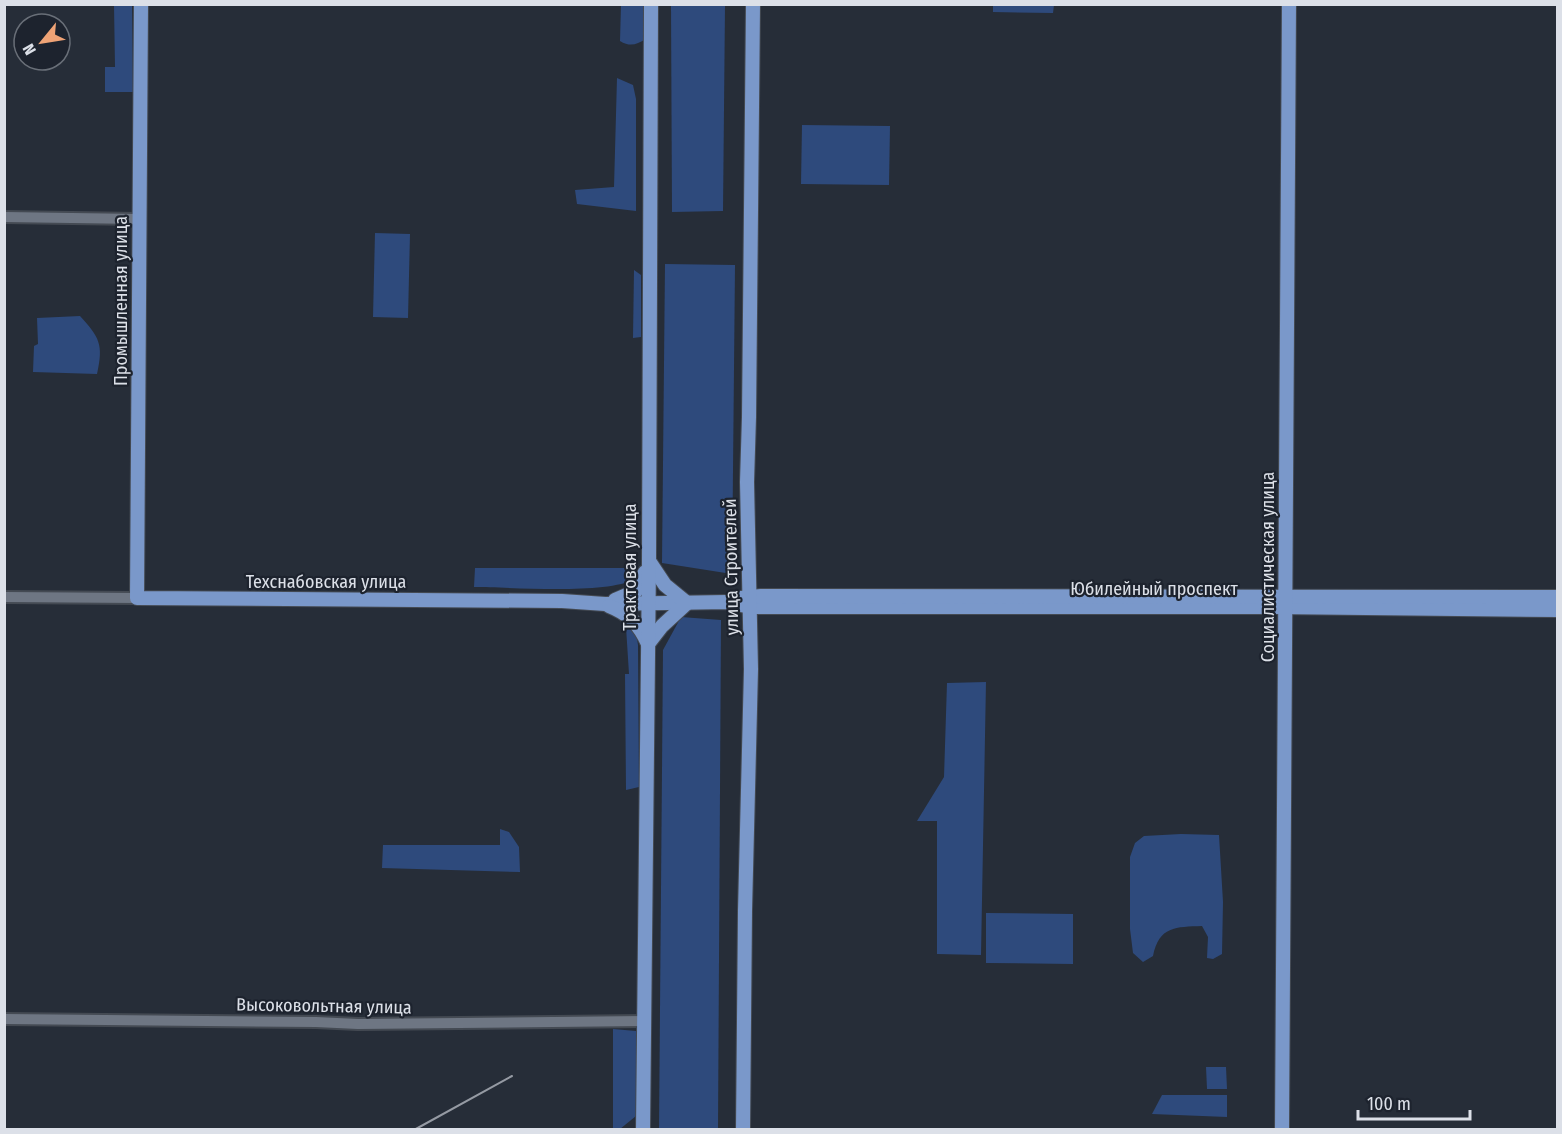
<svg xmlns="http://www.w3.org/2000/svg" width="1562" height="1134" font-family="'Fira Sans Condensed',sans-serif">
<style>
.green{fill:#2e4a7c}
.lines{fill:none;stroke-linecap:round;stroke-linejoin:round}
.minor-casing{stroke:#444a53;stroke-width:14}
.major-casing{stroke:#444a53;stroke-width:16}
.minor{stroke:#6e7683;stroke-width:10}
.major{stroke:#7a98ca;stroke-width:14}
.rail{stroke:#959aa3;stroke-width:2}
.labels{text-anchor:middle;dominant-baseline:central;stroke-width:4.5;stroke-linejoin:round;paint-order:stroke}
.street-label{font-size:18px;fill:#dce0e8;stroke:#1d232e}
</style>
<rect width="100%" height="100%" fill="#262d38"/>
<g class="green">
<polygon points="114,5 132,5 133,92 105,92 105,67 115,67"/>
<path d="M621,5H646V39C636,45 630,47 620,41Z"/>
<polygon points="671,5 725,5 723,211 672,212"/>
<polygon points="993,5 1054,5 1053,13 993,12"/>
<polygon points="617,78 633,85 636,99 636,211 577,204 575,190 614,187"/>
<polygon points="802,125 890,126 889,185 801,184"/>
<polygon points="375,233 410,234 408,318 373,317"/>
<polygon points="665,264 735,265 732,574 662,563"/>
<polygon points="634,270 641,275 641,337 633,338"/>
<path d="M80,316C99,337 104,344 97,374L33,372L34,346L38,344L37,318Z"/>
<path d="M475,568H635V579C606,595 511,587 474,587Z"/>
<polygon points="681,617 721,620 718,1129 659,1130 663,650"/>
<polygon points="626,627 636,632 638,645 639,787 626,790 625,674 629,674"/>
<polygon points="986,682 981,955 937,954 937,821 917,821 944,777 947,683"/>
<polygon points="500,829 509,832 519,847 520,872 382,868 383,845 500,845"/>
<path d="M1181,834L1219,835L1223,902L1222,954L1213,959L1207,958L1208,937L1202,926C1176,927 1159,926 1153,956L1143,962L1133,953L1130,929V857L1135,843L1144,836Z"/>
<polygon points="986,913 1073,914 1073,964 986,963"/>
<polygon points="613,1029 636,1031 636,1116 620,1129 613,1129"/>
<polygon points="1206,1067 1226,1067 1227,1089 1207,1089"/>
<polygon points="1162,1095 1227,1095 1227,1117 1152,1114"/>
</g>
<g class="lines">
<defs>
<g id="minor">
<polyline points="4,217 139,219"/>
<polyline points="4,597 137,598"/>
<polyline points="4,1019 316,1022 358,1024 644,1021"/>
</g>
<g id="major">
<polyline points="141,4 137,598 562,601 605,604 727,602 750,607 1273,607 1558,610"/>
<polyline points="649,561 665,585 687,603"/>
<polyline points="741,598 761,596 1558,597"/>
<polyline points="615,600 636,591 645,572"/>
<path d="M609,606C629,614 639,624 648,644L662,626L687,603"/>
<polyline points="643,1130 649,561 651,4"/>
<polyline points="743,1130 745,911 751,669 747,482 749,417 753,4"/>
<polyline points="1282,1130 1289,4"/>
</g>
</defs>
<use href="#minor" class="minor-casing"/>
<use href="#major" class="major-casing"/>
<use href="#minor" class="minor"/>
<use href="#major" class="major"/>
<polyline class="rail" points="414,1130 512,1076"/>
</g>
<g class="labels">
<g class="street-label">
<text transform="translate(121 301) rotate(-90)">Промышленная улица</text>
<text transform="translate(630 567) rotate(-90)">Трактовая улица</text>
<text transform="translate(731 567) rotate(-91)">улица Строителей</text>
<text transform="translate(1268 567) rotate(-90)">Социалистическая улица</text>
<text x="326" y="582">Техснабовская улица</text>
<text x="1154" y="589">Юбилейный проспект</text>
<text transform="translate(324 1006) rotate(1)">Высоковольтная улица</text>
</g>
</g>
<rect width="1562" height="1134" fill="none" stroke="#dce0e8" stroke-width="12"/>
<g transform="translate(42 42) rotate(240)"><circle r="28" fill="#1d232e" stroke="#696f78" stroke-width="1.5"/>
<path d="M0-4.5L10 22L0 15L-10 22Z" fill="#efa376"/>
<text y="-9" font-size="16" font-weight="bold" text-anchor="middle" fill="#dce0e8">N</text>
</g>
<path d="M1358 1110v9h112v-9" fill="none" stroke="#dce0e8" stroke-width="3"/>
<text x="1367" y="1110" font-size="18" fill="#dce0e8" stroke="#1d232e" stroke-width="4.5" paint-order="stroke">100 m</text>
</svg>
